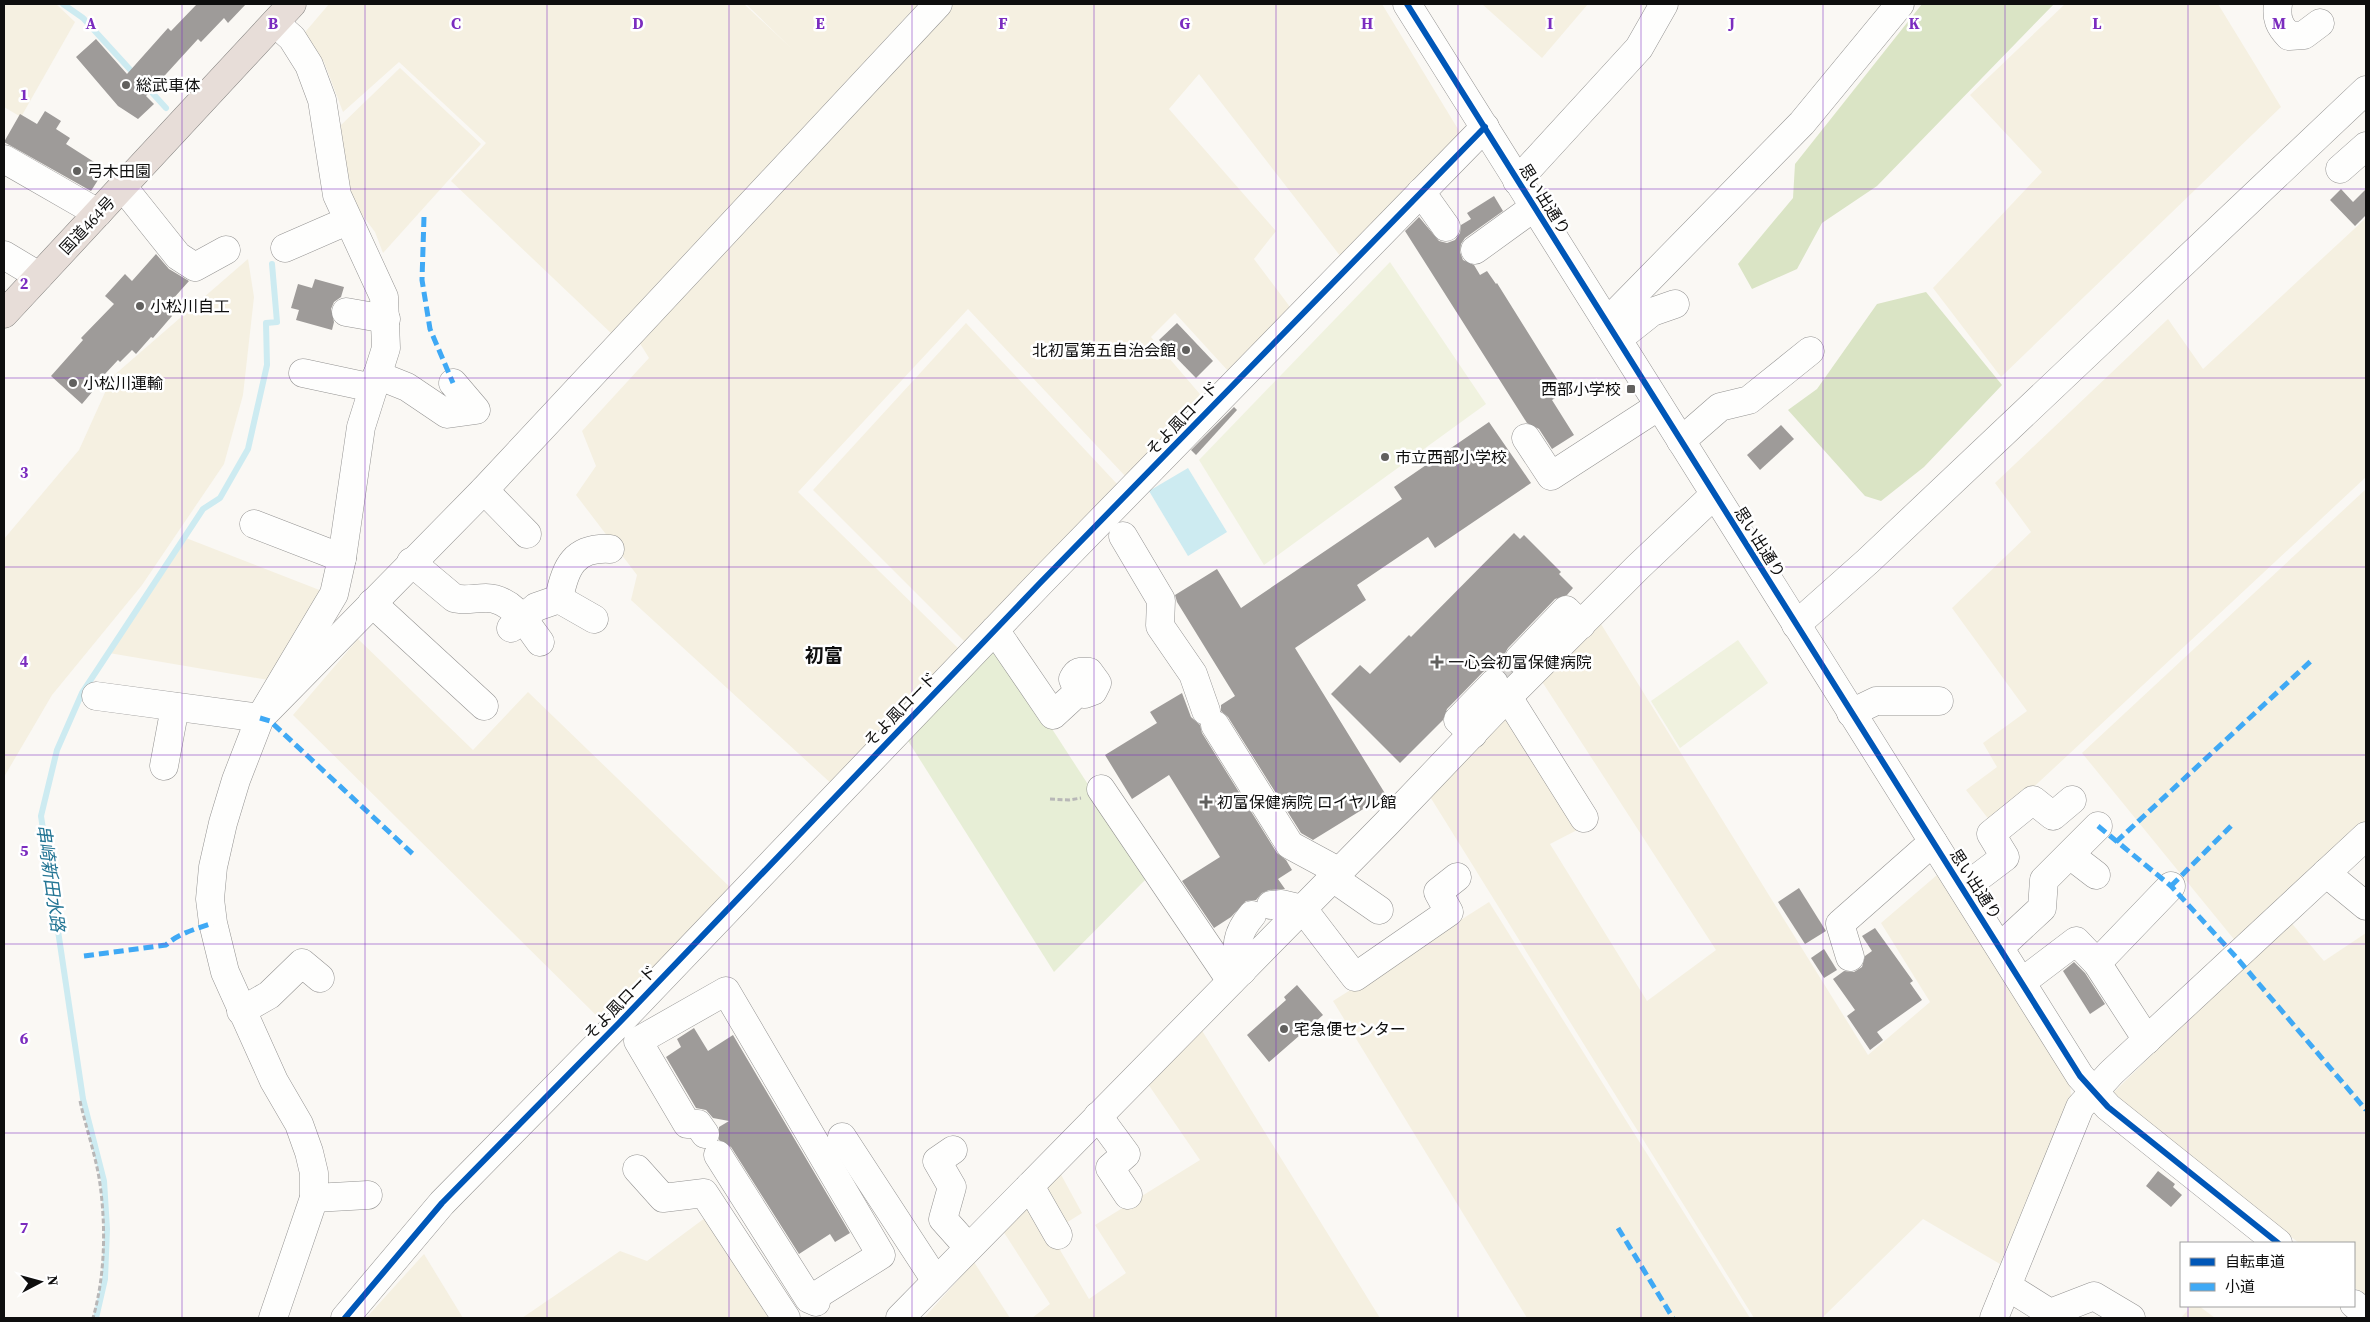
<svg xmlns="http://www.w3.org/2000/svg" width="2370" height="1322" font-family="'Source Serif 4','Noto Sans JP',serif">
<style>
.farmland{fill:#f5f0e1}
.green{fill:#e7eed6}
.forest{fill:#dae4c5}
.pitch{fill:#f0f2df}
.water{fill:#cdebf1}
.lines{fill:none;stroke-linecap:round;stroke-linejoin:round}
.stream{stroke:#cdebf1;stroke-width:6}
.building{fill:#9e9b99}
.minor-tunnel{stroke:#d7d5d2;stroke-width:28;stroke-dasharray:28 14;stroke-linecap:butt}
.minor-casing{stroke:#949392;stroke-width:29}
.highway-casing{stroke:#82817f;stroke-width:29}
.path{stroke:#b8b7b7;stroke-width:3;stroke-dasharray:5 2.5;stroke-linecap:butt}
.minor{stroke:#fefefd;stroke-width:28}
.highway{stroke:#e7ddd8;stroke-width:28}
.quiet{stroke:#3fa9f5;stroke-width:5;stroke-dasharray:10 5;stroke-linecap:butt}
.cycleway-casing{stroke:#fff;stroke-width:9}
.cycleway{stroke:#0057b8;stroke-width:6}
.grid{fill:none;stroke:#7b2cbf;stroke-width:1;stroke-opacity:0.55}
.poi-dot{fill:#61605e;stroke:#fff;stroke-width:2}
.labels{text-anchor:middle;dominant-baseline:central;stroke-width:5;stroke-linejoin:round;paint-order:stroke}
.poi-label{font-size:16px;fill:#0e0e0e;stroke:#fff;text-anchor:start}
.street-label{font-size:16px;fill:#0e0e0e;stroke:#fff}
.water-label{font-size:18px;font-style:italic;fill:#237594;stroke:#fff}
.quarter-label{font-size:19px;font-weight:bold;fill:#0e0e0e;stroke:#fff}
.grid-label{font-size:16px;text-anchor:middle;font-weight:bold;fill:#7b2cbf;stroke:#fff;stroke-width:5;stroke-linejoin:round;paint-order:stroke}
</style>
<rect width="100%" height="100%" fill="#faf8f4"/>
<g class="farmland">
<polygon points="4,4 56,4 75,22 21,117 4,107"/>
<polygon points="329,4 744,4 791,48 746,4 918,4 613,335 451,181 486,143 399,62 343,112 324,62 301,37"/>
<polygon points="951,4 1382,4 1461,134 1341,257 1199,74 1169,109 1276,231 1254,259 1290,307 1229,372 1175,313 1151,337 1205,400 1126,477 968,309 798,492 960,650 835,787 631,600 637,575 576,495 596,466 582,431 649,358 636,337"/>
<polygon points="1482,4 1588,4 1542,58"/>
<polygon points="2065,4 2218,4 2281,107 2001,377 1933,288 2042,172 1970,95"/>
<polygon points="400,68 481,144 383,253 375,232 351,200 339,127"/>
<polygon points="2366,218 2366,477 1993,825 1966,790 1997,767 1983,743 2027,711 1952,608 2031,532 1995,483 2168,319 2203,369"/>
<polygon points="248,259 254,297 243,395 224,464 142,585 52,695 4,777 4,539 79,450 112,377"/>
<polygon points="966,323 1118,485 968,645 813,490"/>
<polygon points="2366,489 2366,822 2237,943 2082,753"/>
<polygon points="186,538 322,591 268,680 109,653"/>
<polygon points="1601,624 1868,1055 1930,1002 1881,923 1937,875 2070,1083 2071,1097 2000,1264 1923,1219 1822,1318 1754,1318 1429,795 1510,711 1583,827 1550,844 1647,1001 1716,950 1541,680"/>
<polygon points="358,639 473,750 528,692 735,892 605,1024 293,715"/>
<polygon points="1489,902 1750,1318 1527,1318 1333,1001"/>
<polygon points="2289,920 2324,961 2366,933 2366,1297 2354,1287 2354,1243 2299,1243 2112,1094"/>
<polygon points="1201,1029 1380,1318 1032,1318 1050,1304 1003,1231 1059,1171 1082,1213 1050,1233 1089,1299 1126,1273 1095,1225 1200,1160 1148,1084"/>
<polygon points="709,1215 778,1318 522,1318 620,1251 647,1261"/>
<polygon points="424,1254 463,1318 366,1318"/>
<polygon points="974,1262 1010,1318 924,1318"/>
<polygon points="2191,1306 2199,1306 2215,1318 2181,1318"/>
</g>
<polygon class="green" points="997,644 1148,877 1054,972 905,736"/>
<g class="forest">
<polygon points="1922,4 2054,4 1877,186 1822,223 1797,269 1752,289 1738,264 1793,198 1795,164"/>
<polygon points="1926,292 2002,385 1924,467 1881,501 1865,496 1788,410 1817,389 1877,304"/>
</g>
<g class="pitch">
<polygon points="1390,262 1486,404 1264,565 1199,460"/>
<polygon points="1738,640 1768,683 1680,748 1651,701"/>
</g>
<polygon class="water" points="1188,468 1227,532 1188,556 1149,491"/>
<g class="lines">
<g class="stream">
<polyline points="63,4 83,18 135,75"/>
<polyline points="146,86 166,108"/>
<polyline points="96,1318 105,1279 107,1229 104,1181 83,1099 41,816 57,750 82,693 203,509 220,498 248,449 267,365 266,323 277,322 272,264"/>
</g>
</g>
<g class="building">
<polygon points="197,4 246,4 228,23 224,18 201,42 198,39 146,96 154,104 138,119 118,106 76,57 96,39 127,74 168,28 171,31"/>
<polygon points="45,111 61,121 56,129 70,138 66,144 105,169 91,191 4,142 20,114 37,124"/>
<polygon points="2341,189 2353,202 2366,189 2366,215 2355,226 2330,200"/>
<polygon points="1494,196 1503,211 1465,238 1461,244 1460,252 1463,260 1474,265 1480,275 1487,271 1496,284 1497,283 1565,392 1552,400 1574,435 1552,449 1539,429 1527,423 1405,231 1419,217 1439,241 1447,243 1455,240 1460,233 1461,225 1471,219 1467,213"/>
<polygon points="156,254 169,269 189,281 164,309 172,316 153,338 151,337 136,354 132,350 120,362 118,360 91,389 93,391 82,404 51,376 83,340 81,338 114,304 105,296 125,274 132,281"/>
<polygon points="315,279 344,287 341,297 334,302 331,309 334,322 332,330 296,320 299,310 291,308 298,284 312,288"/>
<polygon points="1177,323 1213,361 1196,378 1159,340"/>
<polygon points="1234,407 1237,410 1196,455 1191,450"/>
<polygon points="1489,422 1531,483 1435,548 1428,537 1357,585 1366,600 1295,648 1386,795 1313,840 1301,833 1228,717 1221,711 1221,705 1235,696 1177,602 1175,595 1217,569 1241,608 1402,499 1394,487"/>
<polygon points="1781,425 1794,439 1760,470 1747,455"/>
<polygon points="1514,533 1520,539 1524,535 1561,572 1559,574 1573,588 1567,595 1555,599 1508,648 1504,655 1504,663 1511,672 1507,676 1497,668 1489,668 1483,672 1447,709 1443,720 1400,763 1331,694 1360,665 1370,674 1409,635 1411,637"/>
<polygon points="1182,693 1191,717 1200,725 1202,733 1277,853 1286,860 1292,870 1278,879 1285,889 1269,890 1262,893 1256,900 1246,901 1231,917 1214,928 1182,881 1220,857 1169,775 1132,799 1105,755 1157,723 1150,712"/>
<polygon points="1799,888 1826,931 1805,944 1778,902"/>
<polygon points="1875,928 1913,981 1910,983 1922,1000 1877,1032 1883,1040 1870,1050 1847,1016 1855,1010 1833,979 1844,971 1854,972 1862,967 1865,956 1872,951 1862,936"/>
<polygon points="1824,949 1837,970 1824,978 1811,958"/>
<polygon points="2074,962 2085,973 2105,1004 2090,1014 2063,971"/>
<polygon points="1297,985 1323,1015 1269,1062 1247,1035 1286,1000 1284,997"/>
<polygon points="694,1028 708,1051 733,1035 850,1233 835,1242 830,1234 799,1254 731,1147 719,1140 719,1127 729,1121 713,1118 706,1110 696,1108 666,1057 681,1047 677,1039"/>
<polygon points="2158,1171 2175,1184 2173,1187 2182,1195 2171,1207 2146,1186"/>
</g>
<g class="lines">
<polyline class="minor-tunnel" points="1494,683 1519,659"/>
<defs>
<g id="minor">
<polyline points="1407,4 2080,1076 2108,1107 2278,1243"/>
<path d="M2278,4C2276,18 2279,26 2289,36L2304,35L2320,23"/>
<polyline points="4,159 98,213"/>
<polyline points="2340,169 2366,146"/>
<polyline points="1517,181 1639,48 1664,4"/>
<polyline points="123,187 178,256 195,267 226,250"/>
<polyline points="1421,192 1446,227"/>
<polyline points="285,248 347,221"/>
<polyline points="1475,250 1533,208"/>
<polyline points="4,255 39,276"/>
<polyline points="346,312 386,319"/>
<polyline points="1607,322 1802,123 1900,4"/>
<polyline points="1618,339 1652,312 1675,304"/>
<polyline points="303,373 373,388"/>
<polyline points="377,375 407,387 447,414 476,410 453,383"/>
<polyline points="1526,438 1551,476 1659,406"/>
<polyline points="1681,441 1720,407 1749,400 1810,351"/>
<polyline points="484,490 527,534"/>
<polyline points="254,524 342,558"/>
<polyline points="1123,536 1161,600 1160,626 1193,674 1206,711"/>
<path d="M411,562L454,598C464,601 475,598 486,598C511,598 527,624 540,642"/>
<polyline points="559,599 594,619"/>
<polyline points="372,603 484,706"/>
<polyline points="1796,625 1868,561 2366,90"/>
<path d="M511,628L536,607L559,599C565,567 574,547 610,549"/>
<path d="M995,630L1053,715L1078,692L1085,694L1093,691L1097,683L1089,672C1080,671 1077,671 1073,679L1078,692"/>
<polyline points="1519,659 1566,610 1581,625"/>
<polyline points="96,696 260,718 484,490 938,4"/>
<polyline points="1508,697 1584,818"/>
<polyline points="1851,713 1876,701 1939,701"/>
<polyline points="1215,725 1290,845 1340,872"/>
<polyline points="1473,734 1458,720 1494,683"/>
<polyline points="164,766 175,707"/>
<polyline points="1101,789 1231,981"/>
<polyline points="2070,855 2096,875"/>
<polyline points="2326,873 2366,906"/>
<polyline points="1333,878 1379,910"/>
<polyline points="1964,888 2005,857 1991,834 2033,800 2053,816 2072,800"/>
<polyline points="1271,905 1282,904 1303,909 1355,977 1449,912 1438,892 1457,877"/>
<polyline points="2000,947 2042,908 2044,880 2098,826"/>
<polyline points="1850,957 1840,924 1933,842"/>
<polyline points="2097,963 2171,886"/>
<path d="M1242,971C1233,949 1237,932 1252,915"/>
<polyline points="2022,982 2076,941 2097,963 2147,1040"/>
<polyline points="241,1011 269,995 302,963 320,978"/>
<polyline points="1098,1116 1126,1154 1110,1168 1128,1195"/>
<polyline points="705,1134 698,1124 687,1124 638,1041 726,991 881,1255 817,1295 816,1302 809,1299 718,1155"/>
<polyline points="842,1137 936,1281"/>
<polyline points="953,1150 937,1161 952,1187 943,1219 968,1247"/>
<polyline points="637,1169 663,1198 704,1193 786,1318"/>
<polyline points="1030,1186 1058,1235"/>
<polyline points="314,1198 368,1195"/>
<polyline points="2007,1286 2050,1313 2094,1296 2131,1318"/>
<polyline points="2354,1304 2366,1314"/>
<polyline points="273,1318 314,1198 314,1173 309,1152 299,1124 274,1081 225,972 213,923 210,899 213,867 223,823 236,780 260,718 334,594 342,558 361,427 386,348 384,297 337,195 322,100 309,65 292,38 275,23"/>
<polyline points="345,1318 442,1203 619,1023 1040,583 1485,127"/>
<polyline points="900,1318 1386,824 1492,713 1638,567 1714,495"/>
<polyline points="1994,1318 2080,1107 2111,1073 2366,836"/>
</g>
<polyline id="highway" points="4,314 292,4"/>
</defs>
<use href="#minor" class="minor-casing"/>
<use href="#highway" class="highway-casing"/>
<g class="path">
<polyline points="1050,799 1069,800 1081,798"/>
<path d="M80,1101C86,1128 96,1156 100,1184C106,1228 105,1276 93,1318"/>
</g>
<use href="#minor" class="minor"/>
<use href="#highway" class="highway"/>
<g class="quiet">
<polyline points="424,217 422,280 430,329 453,383"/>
<polyline points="260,718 270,721 415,856"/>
<polyline points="2098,826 2171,886 2236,957 2366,1110"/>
<polyline points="2116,842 2312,660"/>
<polyline points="2171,886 2231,826"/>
<path d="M84,956L166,945C179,933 196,929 213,923"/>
<polyline points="1618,1228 1673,1318"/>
</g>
<defs>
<g id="cycleway">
<polyline points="1407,4 2080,1076 2108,1107 2278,1243"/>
<polyline points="345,1318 442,1203 619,1023 1040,583 1485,127"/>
</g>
</defs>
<use href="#cycleway" class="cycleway-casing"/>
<use href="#cycleway" class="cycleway"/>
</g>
<path class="grid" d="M182,4V1318M365,4V1318M547,4V1318M729,4V1318M912,4V1318M1094,4V1318M1276,4V1318M1458,4V1318M1641,4V1318M1823,4V1318M2005,4V1318M2188,4V1243M4,189H2366M4,378H2366M4,567H2366M4,755H2366M4,944H2366M4,1133H2366M2188,1306V1318"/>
<g class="poi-dot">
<circle cx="126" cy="85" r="5"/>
<circle cx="77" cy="171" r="5"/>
<circle cx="140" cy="306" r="5"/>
<circle cx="1186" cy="350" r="5"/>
<circle cx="73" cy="383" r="5"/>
<rect x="1626" y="384" width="10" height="10" rx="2.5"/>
<circle cx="1385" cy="457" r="5"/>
<path d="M1434.5 654.5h5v5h5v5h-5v5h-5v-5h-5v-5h5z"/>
<path d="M1203.5 794.5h5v5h5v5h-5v5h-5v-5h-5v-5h5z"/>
<circle cx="1284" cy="1029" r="5"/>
</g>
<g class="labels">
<g class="poi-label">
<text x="136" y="85">総武車体</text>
<text x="87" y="171">弓木田園</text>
<text x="150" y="306">小松川自工</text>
<text x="1176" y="350" text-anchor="end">北初富第五自治会館</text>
<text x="83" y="383">小松川運輸</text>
<text x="1621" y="389" text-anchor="end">西部小学校</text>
<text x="1395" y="457">市立西部小学校</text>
<text x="1448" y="662">一心会初富保健病院</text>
<text x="1217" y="802">初富保健病院 ロイヤル館</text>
<text x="1294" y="1029">宅急便センター</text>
</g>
<g class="street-label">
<text transform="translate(1545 199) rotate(58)">思い出通り</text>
<text transform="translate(87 225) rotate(-47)">国道464号</text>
<text transform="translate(1182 418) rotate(-46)">そよ風ロード</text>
<text transform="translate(1760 542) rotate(58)">思い出通り</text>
<text transform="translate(900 709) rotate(-46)">そよ風ロード</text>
<text transform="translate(1976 884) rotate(57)">思い出通り</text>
<text transform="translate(620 1002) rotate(-46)">そよ風ロード</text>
</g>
<g class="water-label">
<text transform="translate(51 878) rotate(82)">串崎新田水路</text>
</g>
<g class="quarter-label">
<text x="824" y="655">初富</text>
</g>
</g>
<g class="grid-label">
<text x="91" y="29">A</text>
<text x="273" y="29">B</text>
<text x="456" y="29">C</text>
<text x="638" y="29">D</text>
<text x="820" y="29">E</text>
<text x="1003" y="29">F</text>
<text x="1185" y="29">G</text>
<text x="1367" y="29">H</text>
<text x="1550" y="29">I</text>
<text x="1732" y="29">J</text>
<text x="1914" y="29">K</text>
<text x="2097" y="29">L</text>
<text x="2279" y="29">M</text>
<text x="24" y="100">1</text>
<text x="24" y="289">2</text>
<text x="24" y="478">3</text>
<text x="24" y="667">4</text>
<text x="24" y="856">5</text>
<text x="24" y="1044">6</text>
<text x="24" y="1233">7</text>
</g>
<rect width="2370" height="1322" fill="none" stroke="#0e0e0e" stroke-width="10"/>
<rect x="2180" y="1242" width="175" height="65" fill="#ffffff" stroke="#9f9f9f"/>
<rect x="2190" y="1258" width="25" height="8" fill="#0057b8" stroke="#9f9f9f"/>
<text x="2225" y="1267" font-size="15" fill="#0e0e0e">自転車道</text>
<rect x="2190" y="1283" width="25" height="8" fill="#3fa9f5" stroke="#9f9f9f"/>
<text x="2225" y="1292" font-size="15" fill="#0e0e0e">小道</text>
<g transform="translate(40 1282) rotate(84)" stroke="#ffffff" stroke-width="4" paint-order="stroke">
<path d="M0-4L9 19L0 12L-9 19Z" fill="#0e0e0e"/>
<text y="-8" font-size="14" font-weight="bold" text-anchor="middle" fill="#0e0e0e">N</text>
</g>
</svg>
